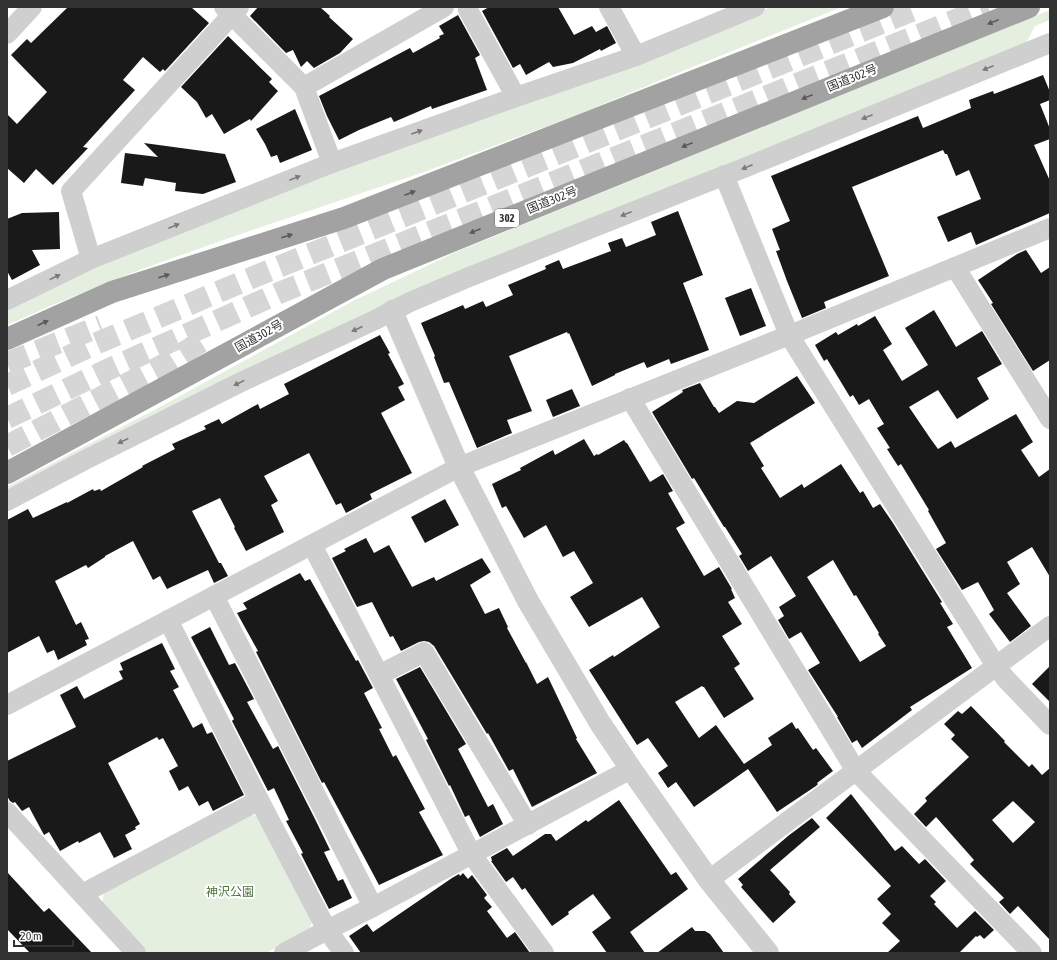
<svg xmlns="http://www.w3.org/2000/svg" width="1057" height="960" font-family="'Asap Condensed','Noto Sans JP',sans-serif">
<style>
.green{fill:#e5efe0}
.building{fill:#191919;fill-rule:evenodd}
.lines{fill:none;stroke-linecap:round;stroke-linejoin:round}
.motorway-tunnel{stroke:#d6d6d6;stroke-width:22;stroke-dasharray:22 11;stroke-linecap:butt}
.minor{stroke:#cfcfcf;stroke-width:20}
.tertiary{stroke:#cfcfcf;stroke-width:22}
.trunk{stroke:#a2a2a2;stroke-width:22}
.oneway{fill:#595959}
.oneway2{fill:#797979}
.labels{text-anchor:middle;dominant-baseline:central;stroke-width:4;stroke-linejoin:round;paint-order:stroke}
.shield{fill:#fff;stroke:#707070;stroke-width:1}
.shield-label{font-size:11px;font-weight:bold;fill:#323232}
.street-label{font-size:12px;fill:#323232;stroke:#fff}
.park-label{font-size:12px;fill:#49723b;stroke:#fff}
</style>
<rect width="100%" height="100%" fill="#fff"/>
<g class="green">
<polygon points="771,7 842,7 690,68 582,113 424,172 235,236 142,269 50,306 7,325 7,305 307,178 621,68"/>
<polygon points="1050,10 1050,20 1035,26 1025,45 721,170 7,495 7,487 158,408 353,301 456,252"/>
<polygon points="249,814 259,817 313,919 309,930 266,953 145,953 102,907 104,890"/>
</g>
<g class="building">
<polygon points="68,7 191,7 209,23 165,71 163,69 160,72 143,57 123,80 135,90 83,147 88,148 53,185 36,169 24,183 7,168 7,114 17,124 47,92 11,55 27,39 31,43"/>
<polygon points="258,7 320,7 330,16 329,17 353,39 340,53 314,68 307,61 301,67 293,50 286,53 250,16"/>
<polygon points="489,7 558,7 574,35 592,26 596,32 607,26 616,43 601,51 600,49 573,63 553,67 549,62 526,75 520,64 513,68 482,11"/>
<polygon points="458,15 480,55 475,58 487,90 432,109 431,106 394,122 391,117 359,130 339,140 327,116 319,96 410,48 413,53 440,38 439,36 444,34 439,26"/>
<polygon points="228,36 272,79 269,82 278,91 251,121 250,119 224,134 212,114 206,118 197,102 181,87"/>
<polygon points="1043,75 1050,92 1050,100 1040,104 1050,129 1050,139 1034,145 1050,181 1050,213 976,245 971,232 948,242 937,217 981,199 969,170 956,176 947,154 945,154 943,150 852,187 889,276 824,302 826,308 802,318 787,281 776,251 780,250 772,229 790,221 771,176 918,116 923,128 971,108 969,100 993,91 994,94"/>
<polygon points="295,109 312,150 280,163 277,155 271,157 265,144 256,129"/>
<polygon points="144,143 225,154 236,182 203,194 175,191 176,183 145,178 143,186 121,183 125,153 158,157"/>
<polygon points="678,211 703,275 683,283 709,350 671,364 669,359 647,368 644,362 615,374 615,375 592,386 569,333 568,334 567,332 509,356 532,411 507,420 512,433 477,448 449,382 444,383 434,357 435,356 421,323 463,305 465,309 483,301 486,307 513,295 508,285 546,269 545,266 559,260 563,269 611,251 608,243 622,238 626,247 656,235 651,222"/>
<polygon points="59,212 60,249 32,250 40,265 12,280 7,271 7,219 22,213"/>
<polygon points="1026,250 1041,273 1050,267 1050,360 1033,371 991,304 993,303 978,280 1017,254"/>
<polygon points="751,288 766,326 740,336 725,298"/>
<polygon points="934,310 956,347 982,331 1002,364 977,378 989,399 957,419 938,390 909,407 930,438 938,449 951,441 955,448 1016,414 1033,442 1021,450 1039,477 1050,469 1050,577 1032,547 1007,562 1020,584 1007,593 1031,626 1010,642 989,614 994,610 978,582 962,590 936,549 946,543 928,511 929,510 901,464 898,466 887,449 890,448 877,428 884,424 869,399 859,405 853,395 850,397 827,359 824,361 815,345 836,332 838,335 857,324 858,326 875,316 892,344 883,350 902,381 928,365 905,328"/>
<polygon points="380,335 390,353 388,354 404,384 398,387 405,400 381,413 412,473 370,494 372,499 346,513 341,503 336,505 309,453 264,476 278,501 271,505 284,532 246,551 234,528 235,527 220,498 192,511 219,563 221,563 228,576 214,583 208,570 167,589 160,576 153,580 133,541 105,556 105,557 88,568 86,565 55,581 76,625 81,622 89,639 85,640 87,645 58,660 54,650 47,653 39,636 7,653 7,520 28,509 33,518 67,502 67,503 93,489 94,491 100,489 101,491 143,467 142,466 175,449 172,444 206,429 204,426 219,419 222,424 258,404 260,409 289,394 284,384"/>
<path d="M797,376L815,403L750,443L764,466L761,468L780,498L802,484L804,488L841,464L860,493L863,491L873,508L880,504L893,523L942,602L940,603L953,624L947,627L972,668L910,707L912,710L862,748L857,740L852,743L837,717H838L808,670L820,663L801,632L789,639L778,620L784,616L779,607L796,596L771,556L748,571L739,556L742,554L725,527H724L694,478L692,479L652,412L683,392L682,390L700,383L714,407H715L719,413L737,401L754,403ZM833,560L854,596L856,595L879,633L878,634L886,646L860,662L807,577Z"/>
<polygon points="572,389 580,406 553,417 546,400"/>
<polygon points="584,439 594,456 597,454 598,455 624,440 626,443 627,443 650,482 663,474 673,491 668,493 685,523 676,528 704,576 719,567 732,589 731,589 735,598 728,602 742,624 722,636 740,664 734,668 754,699 724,718 704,687 703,687 702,686 675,702 699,738 716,725 744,764 772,745 768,738 792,722 796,729 798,728 813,750 816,748 833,771 817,783 818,784 816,786 777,812 748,769 694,807 676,782 668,788 658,773 668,766 648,738 637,745 589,670 613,655 614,657 660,627 642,597 589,627 570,597 593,583 574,551 563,557 546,525 524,538 506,506 502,508 492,484 521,470 520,468 553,450 555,455"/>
<polygon points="445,499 459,525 425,543 411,517"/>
<polygon points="366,538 374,553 389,545 412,587 434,577 436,581 482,558 491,572 470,585 485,614 499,608 508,627 507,628 526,663 526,662 537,684 548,677 577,738 576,739 597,773 532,807 513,769 509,771 488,733 487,734 434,646 429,642 424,641 419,642 401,651 393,636 390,637 372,602 357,607 332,558 346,551 344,549"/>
<polygon points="300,573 305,581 310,579 356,661 358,660 373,688 364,693 382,728 379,729 393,757 396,755 425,809 419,812 443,855 379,885 324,782 322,783 256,652 258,651 237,613 247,609 243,603"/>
<polygon points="210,627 229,665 235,663 254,699 247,702 273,749 278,746 315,819 330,850 324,852 338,881 343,879 352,898 329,909 301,854 303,853 286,821 289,820 274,788 268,791 232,721 234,719 191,637"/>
<polygon points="162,643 175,669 170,671 179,687 173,690 193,728 202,723 207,734 212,732 244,795 213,811 208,801 199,806 188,786 179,791 169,771 178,766 163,738 159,740 157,737 108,763 140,824 135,827 136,829 125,835 132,849 114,858 100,832 79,843 78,841 60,851 49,832 44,835 29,807 22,811 15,802 13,803 10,801 7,796 7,761 76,727 60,695 77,686 84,699 123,679 119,671 123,670 120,663"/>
<polygon points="1050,666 1050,702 1032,684"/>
<polygon points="420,667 466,744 458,749 488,807 493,804 503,824 480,837 469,815 465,817 450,785 449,786 426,740 428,739 396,679"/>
<path d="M971,706L1005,741L1004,742L1029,767L1032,764L1042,775L1050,768V940L1018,906L1010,914L999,902L1004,898L970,864L974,860L936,817L926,827L914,814L927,801L925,798L969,757L951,739L955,735L944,724L958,711L962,714ZM1013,801L1035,822L1013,843L992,820Z"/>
<polygon points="851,794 895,851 902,846 919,864 925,859 946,881 930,896 936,902 934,904 957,928 975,911 994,930 984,939 980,935 977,937 976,936 959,953 887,953 900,941 882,923 891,914 877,899 891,886 826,818"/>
<polygon points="619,800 671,875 676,872 688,889 630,932 645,953 607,953 592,932 611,918 593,894 568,912 569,914 552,926 525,888 522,890 513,877 506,882 491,861 492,861 491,857 507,848 513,856 545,834 551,834 556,841 586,820 588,822"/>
<polygon points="812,818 820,827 770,870 790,892 789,894 796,902 773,923 741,887 743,885 738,879 788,836"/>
<polygon points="7,872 44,912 49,908 92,953 30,953 7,929"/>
<polygon points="463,873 468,879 472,875 487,895 484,898 492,907 487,911 507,938 515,932 530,953 361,953 349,936 367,924 373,932 452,878 459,874 460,876"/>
<polygon points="692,927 695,931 705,931 710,934 724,953 657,953"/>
</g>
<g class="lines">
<g class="motorway-tunnel">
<polyline points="7,363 101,326"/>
<polyline points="7,385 95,344 268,271 921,7"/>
<polyline points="7,418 107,370 279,293 988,7"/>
<polyline points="7,446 167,363 207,338"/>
</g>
<g class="minor">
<polyline points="224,7 304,87 332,163"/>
<polyline points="468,7 468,10 516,97"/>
<polyline points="609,7 636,56"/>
<polyline points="7,34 32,7"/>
<polyline points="304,87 444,7"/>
<polyline points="724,175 789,335 996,666 1006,679 1050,725"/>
<polyline points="91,259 71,191 239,7"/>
<polyline points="955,267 1050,419"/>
<polyline points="7,300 91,259 332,163 516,97 636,56 755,7"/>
<polyline points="630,398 856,771 1032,953"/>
<polyline points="7,501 83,461 239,383 375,320 410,302 469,277 705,183 739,170 1050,43"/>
<polyline points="312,545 472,855 544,953"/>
<polyline points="214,596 373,907"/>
<polyline points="168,620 259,800 327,930 344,953"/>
<polyline points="379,675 424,652 528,825"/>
<polyline points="7,705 459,467 802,330 1050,228"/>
<polyline points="7,812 136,953"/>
<polyline points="709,880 1050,626"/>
<polyline points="82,894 259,800"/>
<polyline points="284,953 327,930 373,907 631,769"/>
</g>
<polyline class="tertiary" points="392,311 459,467 528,601 600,723 631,769 709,880 768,953"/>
<g class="trunk">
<polyline points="7,339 112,292 344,218 883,7"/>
<polyline points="7,473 383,269 1029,7"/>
</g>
</g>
<defs><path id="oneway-solid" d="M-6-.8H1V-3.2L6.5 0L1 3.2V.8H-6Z"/></defs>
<g class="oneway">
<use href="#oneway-solid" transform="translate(993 22) rotate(158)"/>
<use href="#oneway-solid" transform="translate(807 97) rotate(158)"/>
<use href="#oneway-solid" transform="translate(687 145) rotate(158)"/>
<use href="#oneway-solid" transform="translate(410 193) rotate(-21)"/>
<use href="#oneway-solid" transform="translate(475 231) rotate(158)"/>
<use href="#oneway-solid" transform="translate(287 236) rotate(-18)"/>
<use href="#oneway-solid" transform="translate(164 276) rotate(-18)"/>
<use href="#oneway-solid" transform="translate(43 323) rotate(-24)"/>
</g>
<g class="oneway2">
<use href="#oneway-solid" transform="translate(988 68) rotate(158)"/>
<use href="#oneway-solid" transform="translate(867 117) rotate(158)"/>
<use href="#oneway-solid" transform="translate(417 132) rotate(-20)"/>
<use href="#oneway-solid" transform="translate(747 167) rotate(158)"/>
<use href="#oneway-solid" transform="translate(295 178) rotate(-22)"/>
<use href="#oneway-solid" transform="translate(626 214) rotate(158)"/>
<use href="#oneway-solid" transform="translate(174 226) rotate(-22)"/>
<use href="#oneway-solid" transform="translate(55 277) rotate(-26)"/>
<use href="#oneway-solid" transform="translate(357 329) rotate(155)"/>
<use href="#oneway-solid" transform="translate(239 383) rotate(154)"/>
<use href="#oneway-solid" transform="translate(123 441) rotate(154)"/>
</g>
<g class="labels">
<rect class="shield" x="495" y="209" width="24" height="18" rx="3"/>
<g class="shield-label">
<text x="507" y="218">302</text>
</g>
<g class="street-label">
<text transform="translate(852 78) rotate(-22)">国道302号</text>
<text transform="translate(552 200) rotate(-22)">国道302号</text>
<text transform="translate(259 336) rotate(-29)">国道302号</text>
</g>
<g class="park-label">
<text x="230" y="892">神沢公園</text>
</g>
</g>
<rect width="1057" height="960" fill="none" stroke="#323232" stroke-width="16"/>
<path d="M14 940v6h59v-6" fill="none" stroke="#323232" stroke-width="2"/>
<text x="20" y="940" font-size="12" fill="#323232" stroke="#ffffff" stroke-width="3" paint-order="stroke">20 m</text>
</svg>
